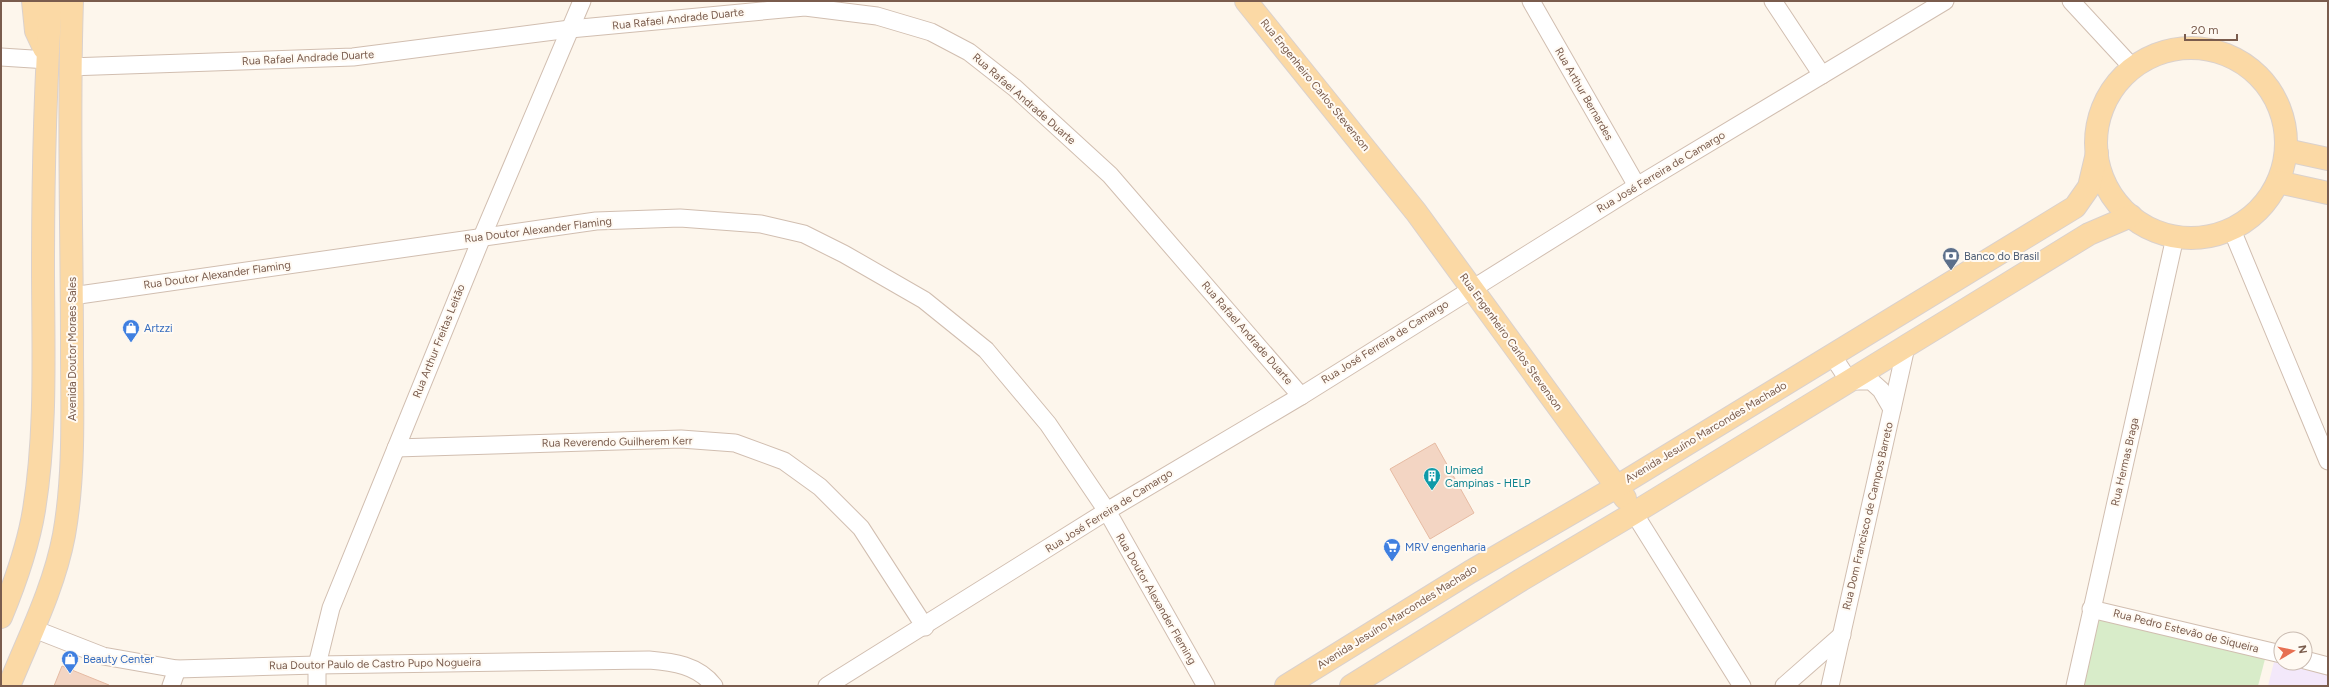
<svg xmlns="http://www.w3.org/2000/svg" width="2329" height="687" font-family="Figtree,sans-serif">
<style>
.education{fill:#f3e8fa}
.green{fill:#d8ecc9}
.building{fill:#f3d5c3;stroke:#e6bba3}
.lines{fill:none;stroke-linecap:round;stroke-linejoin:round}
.minor-casing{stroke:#d1beb0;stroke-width:19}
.major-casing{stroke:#dad1cd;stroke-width:24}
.minor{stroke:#fff;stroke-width:17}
.major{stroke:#fbd9a5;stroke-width:22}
.labels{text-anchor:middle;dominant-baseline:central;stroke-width:4;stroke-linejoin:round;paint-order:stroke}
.street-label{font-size:11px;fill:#7a5c4d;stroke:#fffaf3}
.service-label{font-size:11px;fill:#4e5e75;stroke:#fffaf3;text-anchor:start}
.shop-label{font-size:11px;fill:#366cbe;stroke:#fffaf3;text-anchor:start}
.culture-label{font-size:11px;fill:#0d838f;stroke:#fffaf3;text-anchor:start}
</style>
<rect width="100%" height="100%" fill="#fdf6ec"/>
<polygon class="education" points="2274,662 2328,675 2328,686 2268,686"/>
<polygon class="green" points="2099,619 2265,659 2258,686 2083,686"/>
<g class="building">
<polygon points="1435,443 1474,513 1430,539 1390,469"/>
<polygon points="62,666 109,685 109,686 54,686"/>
</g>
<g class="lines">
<defs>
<g id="minor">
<polyline points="1531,1 1637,186"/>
<polyline points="1773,1 1822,75"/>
<polyline points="2071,1 2133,68"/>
<polyline points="1,57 48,60"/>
<polyline points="69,67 353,57 570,29 805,7 877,16 931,32 969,52 1015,88 1110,175 1301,396"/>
<polyline points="2232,230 2328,461"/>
<polyline points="72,296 596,221 680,218 761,224 804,234 844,254 924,300 986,350 1048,424 1107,511 1206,686"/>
<polyline points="1832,355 1849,381 1871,381 1881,390 1892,409"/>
<polyline points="396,448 681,439 735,443 784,461 820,487 861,528 925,627"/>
<polyline points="1634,513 1742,686"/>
<polyline points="2091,609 2281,654"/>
<path d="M34,629L103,656L177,669L317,665L649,660C673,662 698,665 714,686"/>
<polyline points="2305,660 2328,666"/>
<polyline points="171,686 177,669"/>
<polyline points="317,686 317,665 331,608 482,237 582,1"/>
<polyline points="827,686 1107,511 1301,396 1637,186 1945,1"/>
<polyline points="1784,686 1842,635"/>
<polyline points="1830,686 1906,347"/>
<polyline points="2075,686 2175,237"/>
</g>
<g id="major">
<polyline points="33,1 36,31 44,48"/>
<polyline points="1246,1 1416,212 1625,498"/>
<circle cx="2191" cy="143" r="95"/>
<polyline points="2286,150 2328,159"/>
<polyline points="2278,182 2328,193"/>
<path d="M1,617C15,583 28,547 34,510C47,430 43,347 43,267C43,178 45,89 51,1"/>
<path d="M9,686C29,637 54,588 64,535C75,473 72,410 72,347C72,232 68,116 72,1"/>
<polyline points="1286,686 1470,572 1618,486 2075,207 2089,187 2097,153"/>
<polyline points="1351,686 1521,580 1634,513 2089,234 2131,216"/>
</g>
</defs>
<use href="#minor" class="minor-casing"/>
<use href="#major" class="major-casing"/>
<use href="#minor" class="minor"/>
<use href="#major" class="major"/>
</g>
<defs>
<symbol id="bank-pin" viewBox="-11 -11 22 30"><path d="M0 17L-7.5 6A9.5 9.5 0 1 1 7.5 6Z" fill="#5c6f8a" stroke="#fffaf3"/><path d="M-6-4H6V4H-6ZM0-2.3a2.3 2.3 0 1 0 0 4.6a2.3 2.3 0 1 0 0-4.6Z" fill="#fff"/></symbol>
<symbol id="shop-pin" viewBox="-11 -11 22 30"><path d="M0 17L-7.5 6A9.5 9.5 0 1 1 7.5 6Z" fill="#3f7fe0" stroke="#fffaf3"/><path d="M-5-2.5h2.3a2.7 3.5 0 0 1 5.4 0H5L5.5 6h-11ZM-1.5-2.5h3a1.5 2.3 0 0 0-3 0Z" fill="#fff"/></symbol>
<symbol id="building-pin" viewBox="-11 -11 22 30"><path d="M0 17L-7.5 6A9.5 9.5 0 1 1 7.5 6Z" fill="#0f9aa8" stroke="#fffaf3"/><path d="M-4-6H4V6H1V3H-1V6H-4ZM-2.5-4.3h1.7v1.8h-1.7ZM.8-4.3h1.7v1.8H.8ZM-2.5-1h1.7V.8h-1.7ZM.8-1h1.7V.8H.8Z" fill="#fff"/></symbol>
<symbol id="supermarket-pin" viewBox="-11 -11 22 30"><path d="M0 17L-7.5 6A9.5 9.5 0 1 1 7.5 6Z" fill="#3f7fe0" stroke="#fffaf3"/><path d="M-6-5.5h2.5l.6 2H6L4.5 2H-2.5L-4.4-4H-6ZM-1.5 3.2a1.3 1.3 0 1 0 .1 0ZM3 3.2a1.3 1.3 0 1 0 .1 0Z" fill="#fff"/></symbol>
</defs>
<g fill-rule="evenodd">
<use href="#bank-pin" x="1941" y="246" width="20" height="27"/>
<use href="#shop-pin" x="121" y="318" width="20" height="27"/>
<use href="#building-pin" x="1422" y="466" width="20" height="27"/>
<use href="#supermarket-pin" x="1382" y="537" width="20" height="27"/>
<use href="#shop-pin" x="60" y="649" width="20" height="27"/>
</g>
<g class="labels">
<g class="street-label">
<text transform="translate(678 19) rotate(-6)">Rua Rafael Andrade Duarte</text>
<text transform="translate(308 58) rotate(-3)">Rua Rafael Andrade Duarte</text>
<text transform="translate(1315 85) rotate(51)">Rua Engenheiro Carlos Stevenson</text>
<text transform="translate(1584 94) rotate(60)">Rua Arthur Bernardes</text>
<text transform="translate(1024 99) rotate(41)">Rua Rafael Andrade Duarte</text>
<text transform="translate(1661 172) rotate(-31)">Rua José Ferreira de Camargo</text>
<text transform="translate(538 230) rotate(-7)">Rua Doutor Alexander Flaming</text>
<text transform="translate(217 275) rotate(-8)">Rua Doutor Alexander Flaming</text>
<text transform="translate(1247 333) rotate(49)">Rua Rafael Andrade Duarte</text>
<text transform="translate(439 341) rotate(-68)">Rua Arthur Freitas Leitão</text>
<text transform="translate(1385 342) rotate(-32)">Rua José Ferreira de Camargo</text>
<text transform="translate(1511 342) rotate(54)">Rua Engenheiro Carlos Stevenson</text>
<text transform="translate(72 349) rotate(-90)">Avenida Doutor Moraes Sales</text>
<text transform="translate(1706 432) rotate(-31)">Avenida Jesuíno Marcondes Machado</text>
<text transform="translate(617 442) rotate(-1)">Rua Reverendo Guilherem Kerr</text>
<text transform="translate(2125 462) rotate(-77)">Rua Hermas Braga</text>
<text transform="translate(1109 511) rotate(-32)">Rua José Ferreira de Camargo</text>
<text transform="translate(1868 516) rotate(-77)">Rua Dom Francisco de Campos Barreto</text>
<text transform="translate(1156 599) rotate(60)">Rua Doutor Alexander Fleming</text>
<text transform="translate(1397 617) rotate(-32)">Avenida Jesuíno Marcondes Machado</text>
<text transform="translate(2186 631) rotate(14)">Rua Pedro Estevão de Siqueira</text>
<text transform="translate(375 664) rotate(-1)">Rua Doutor Paulo de Castro Pupo Nogueira</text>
</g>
<g class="service-label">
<text x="1964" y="256">Banco do Brasil</text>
</g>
<g class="shop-label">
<text x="144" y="328">Artzzi</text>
<text x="1405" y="547">MRV engenharia</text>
<text x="83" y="659">Beauty Center</text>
</g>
<g class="culture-label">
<text x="1445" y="470">Unimed<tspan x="1445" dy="13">Campinas - HELP</tspan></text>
</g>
</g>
<rect width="2329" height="687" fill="none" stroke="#7a5c4d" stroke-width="4"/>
<g transform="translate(2293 651) rotate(81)"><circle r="19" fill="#fffaf3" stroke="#cabbb1"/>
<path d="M0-3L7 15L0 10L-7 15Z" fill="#e76f51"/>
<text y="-6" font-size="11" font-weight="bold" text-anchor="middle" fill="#7a5c4d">N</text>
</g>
<path d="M2185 34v6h52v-6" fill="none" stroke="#7a5c4d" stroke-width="2"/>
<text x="2191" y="34" font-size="12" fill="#7a5c4d" stroke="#fffaf3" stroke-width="3" paint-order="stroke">20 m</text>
</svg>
